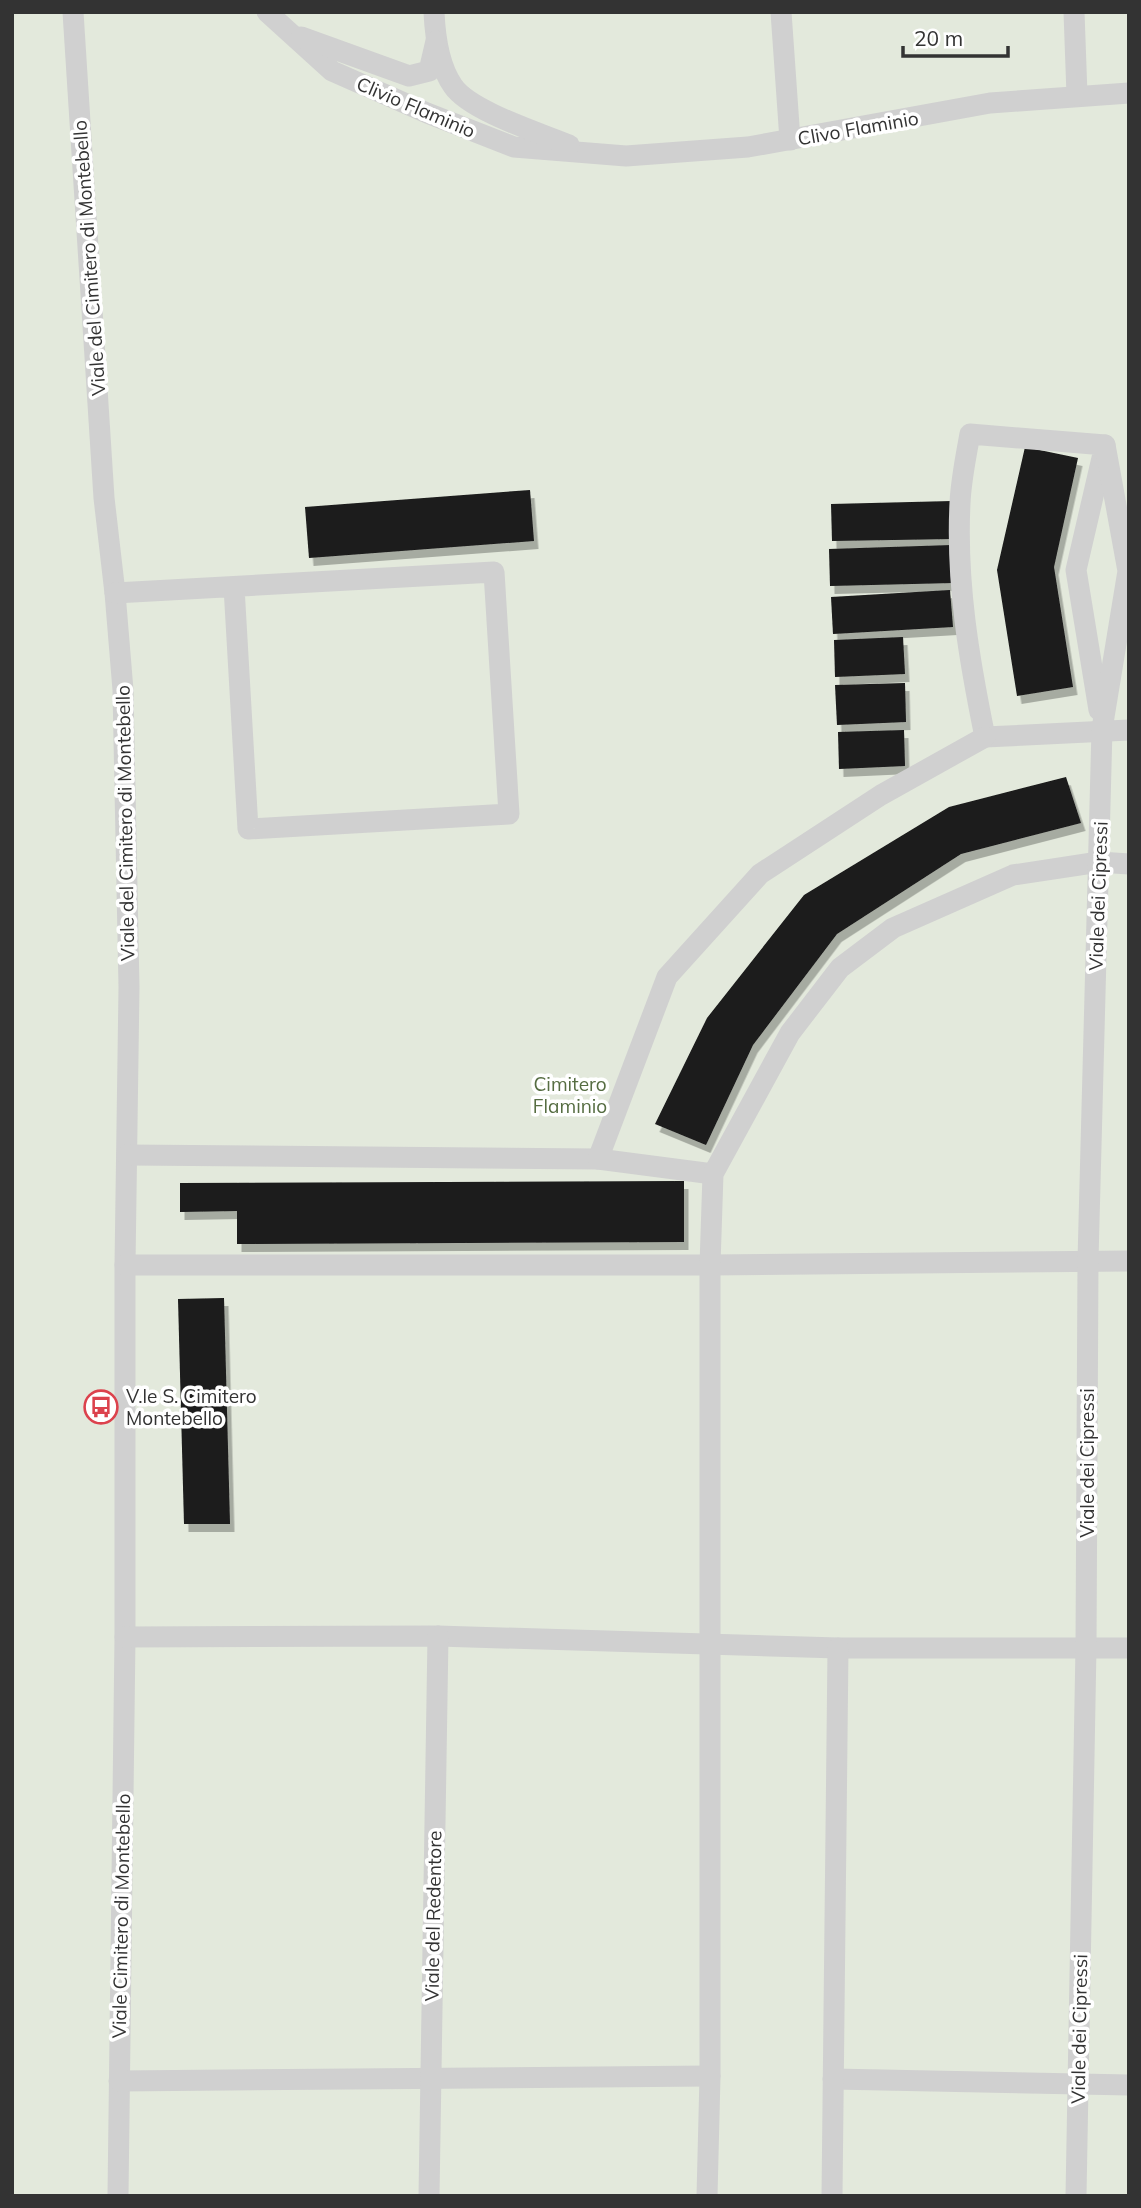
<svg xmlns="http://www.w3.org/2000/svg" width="1141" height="2208" font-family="Mulish,sans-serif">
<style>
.green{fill:#e3e9dc}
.building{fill:#1a1a1a;filter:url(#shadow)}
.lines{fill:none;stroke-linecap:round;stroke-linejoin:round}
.service{stroke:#d0d0d0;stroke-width:21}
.labels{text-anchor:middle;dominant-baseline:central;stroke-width:7;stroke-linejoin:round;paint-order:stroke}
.street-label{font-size:19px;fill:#333;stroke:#fff}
.park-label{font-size:19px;fill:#566d42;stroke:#fff}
.poi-label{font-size:19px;fill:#333;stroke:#fff;text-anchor:start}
</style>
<defs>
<filter id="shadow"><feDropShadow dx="4.5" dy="8" stdDeviation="0" flood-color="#0004"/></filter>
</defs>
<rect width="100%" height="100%" fill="#fff"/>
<polygon class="green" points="12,12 1129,12 1129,2196 13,2196"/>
<g class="building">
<polygon points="1025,447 1078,458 1054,567 1073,687 1017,696 997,570"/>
<polygon points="530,490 534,541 309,558 305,507"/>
<polygon points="952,501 952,539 832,541 831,504"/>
<polygon points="952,545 953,583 830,586 829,549"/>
<polygon points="950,590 953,627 833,634 831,597"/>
<polygon points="903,637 905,674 835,677 834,640"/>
<polygon points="905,683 906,722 837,725 835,685"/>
<polygon points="904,730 905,766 839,769 838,732"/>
<polygon points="1066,777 1081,823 961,854 837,934 753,1045 706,1145 655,1124 707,1018 804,895 949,807"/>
<polygon points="684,1181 684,1242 237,1244 237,1211 180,1212 180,1183"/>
<polygon points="224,1298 230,1524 184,1524 178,1299"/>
</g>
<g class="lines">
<g class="service">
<polyline points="73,12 104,498 115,593 123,690 129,987 125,1265 125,1637 118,2196"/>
<polyline points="267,12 332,71 427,113 514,147 626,156 748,147 990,103 1129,93"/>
<path d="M434,12C435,35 439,66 453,86C470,111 540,133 569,145"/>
<polyline points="781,12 790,140"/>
<polyline points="1074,12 1077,95"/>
<polyline points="301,37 409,76 429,71 436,41"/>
<polyline points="115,593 494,572 509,814 248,829 234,587"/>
<path d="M1099,710L1076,570L1105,445L970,434C966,456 961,480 960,503C956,583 969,659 985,737L1129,730"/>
<polyline points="127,1155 598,1159"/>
<polyline points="713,1174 598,1159 667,977 760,874 881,795 985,737"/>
<polyline points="125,1265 710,1265 1129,1261"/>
<polyline points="125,1637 438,1636 838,1648 1129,1648"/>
<polyline points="833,2079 1129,2085"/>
<polyline points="119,2081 710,2076"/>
<polyline points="429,2196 438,1636"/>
<polyline points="707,2196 710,2076 710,1265 713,1174 790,1033 840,968 893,928 1013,875 1099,862 1129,864"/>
<polyline points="832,2196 838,1648"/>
<polyline points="1076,2196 1086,1647 1088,1260 1102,729 1128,571 1105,445"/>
</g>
</g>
<defs>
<symbol id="bus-ring" viewBox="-11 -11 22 22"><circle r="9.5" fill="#fff" stroke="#dc424d" stroke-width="1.5"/><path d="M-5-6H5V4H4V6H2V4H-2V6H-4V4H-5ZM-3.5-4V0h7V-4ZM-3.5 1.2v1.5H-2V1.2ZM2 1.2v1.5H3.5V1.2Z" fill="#dc424d"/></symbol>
</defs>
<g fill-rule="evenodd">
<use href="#bus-ring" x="82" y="1388" width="38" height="38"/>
</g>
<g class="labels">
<g class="street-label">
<text transform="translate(416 107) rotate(23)">Clivio Flaminio</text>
<text transform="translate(858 128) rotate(-10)">Clivo Flaminio</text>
<text transform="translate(89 258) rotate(-94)">Viale del Cimitero di Montebello</text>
<text transform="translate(125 823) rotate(-91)">Viale del Cimitero di Montebello</text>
<text transform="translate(1098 896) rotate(-88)">Viale dei Cipressi</text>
<text transform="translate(1087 1463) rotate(-90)">Viale dei Cipressi</text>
<text transform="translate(121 1916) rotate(-89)">Viale Cimitero di Montebello</text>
<text transform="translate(433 1916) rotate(-89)">Viale del Redentore</text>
<text transform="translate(1079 2029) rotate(-89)">Viale dei Cipressi</text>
</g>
<g class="park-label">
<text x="570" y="1084">Cimitero<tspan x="570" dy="22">Flaminio</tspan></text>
</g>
<g class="poi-label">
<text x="126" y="1396">V.le S. Cimitero<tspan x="126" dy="22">Montebello</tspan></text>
</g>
</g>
<rect width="1141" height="2208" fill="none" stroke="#333333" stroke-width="28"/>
<path d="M903 46v10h105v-10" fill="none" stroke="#333333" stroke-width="3.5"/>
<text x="914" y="46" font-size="21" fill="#333333" stroke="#ffffff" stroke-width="5" paint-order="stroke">20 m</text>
</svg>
